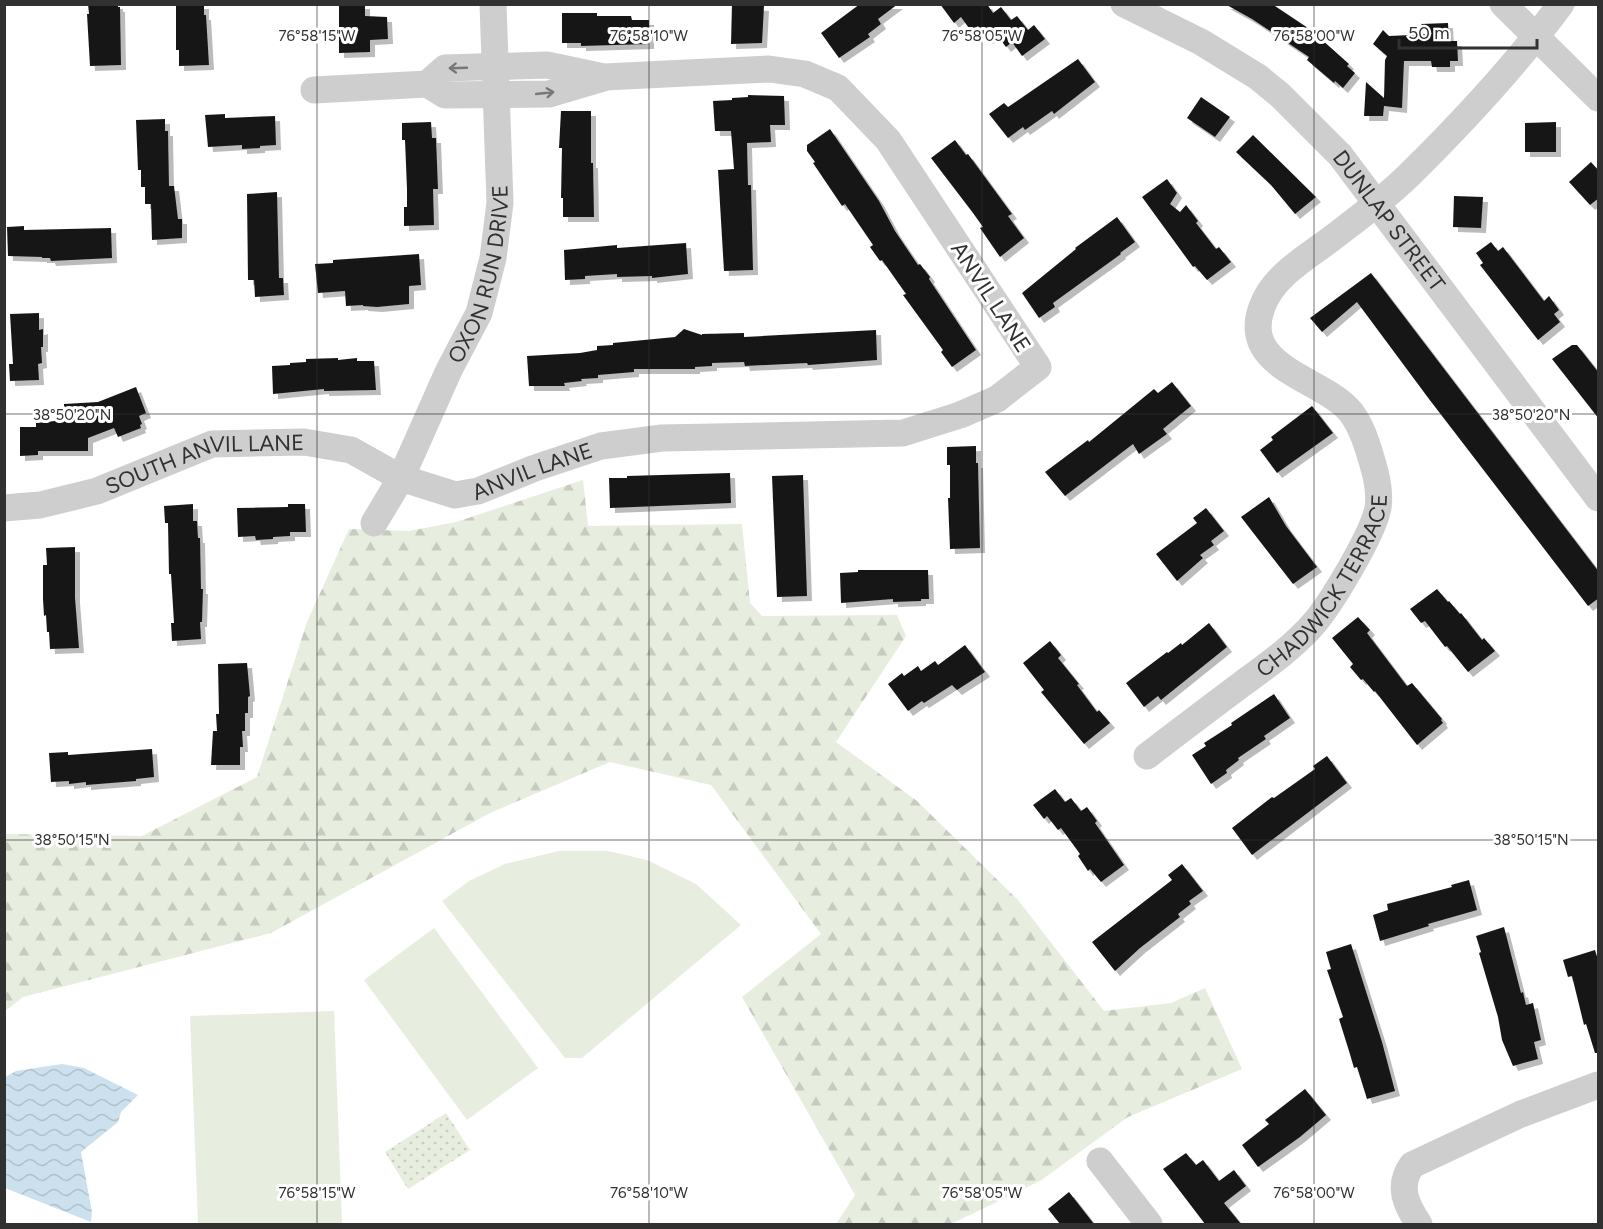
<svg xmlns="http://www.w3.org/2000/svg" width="1603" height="1229" font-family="Figtree,sans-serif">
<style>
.grass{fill:url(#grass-dots)}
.forest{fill:url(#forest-firs)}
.garden{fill:#e7eddf}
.water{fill:url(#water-waves)}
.building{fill:#181818;filter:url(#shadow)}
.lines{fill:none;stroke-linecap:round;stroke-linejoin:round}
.minor{stroke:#cecece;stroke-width:27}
.oneway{stroke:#787878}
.ticks{fill:none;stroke:#313131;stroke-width:1.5;stroke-opacity:0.45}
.labels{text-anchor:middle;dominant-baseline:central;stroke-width:6;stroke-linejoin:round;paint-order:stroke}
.street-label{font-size:22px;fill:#313131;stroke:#fff}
.ticks-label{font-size:15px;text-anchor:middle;fill:#313131;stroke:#fff;stroke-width:6;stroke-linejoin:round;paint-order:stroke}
</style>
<defs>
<pattern id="grass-dots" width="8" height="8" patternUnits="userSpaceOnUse" patternTransform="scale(1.5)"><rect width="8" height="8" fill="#e7eddf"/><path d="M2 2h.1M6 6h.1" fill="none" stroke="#c7ccc0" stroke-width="1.8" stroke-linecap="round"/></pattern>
<pattern id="forest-firs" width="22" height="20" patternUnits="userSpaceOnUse" patternTransform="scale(1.5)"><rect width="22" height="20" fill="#e7eddf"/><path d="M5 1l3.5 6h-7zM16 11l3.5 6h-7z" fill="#c7ccc0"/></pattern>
<pattern id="water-waves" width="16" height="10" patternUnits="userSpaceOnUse" patternTransform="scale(1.5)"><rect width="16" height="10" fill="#cce0ed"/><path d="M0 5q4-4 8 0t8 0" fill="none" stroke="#b0c1cc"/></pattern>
<filter id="shadow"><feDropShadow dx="5" dy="5" stdDeviation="0" flood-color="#0004"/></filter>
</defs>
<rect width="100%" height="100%" fill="#fff"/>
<polygon class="grass" points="446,1113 470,1150 408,1189 385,1152"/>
<polygon class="forest" points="583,480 588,526 742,524 750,603 762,616 897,615 906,636 836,742 917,801 1018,900 1104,1011 1171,1003 1205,988 1242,1069 1128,1117 1040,1181 951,1224 836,1224 855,1195 742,997 821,934 711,785 610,762 490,813 271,933 23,997 5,1011 5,834 142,836 257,777 307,622 349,529 409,531 456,522"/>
<g class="garden">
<polygon points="559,851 608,851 647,860 696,884 741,925 582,1058 565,1058 442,901 469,881 505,864"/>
<polygon points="434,928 538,1068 467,1120 364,980"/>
<polygon points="334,1011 342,1224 198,1224 190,1016"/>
</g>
<polygon class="water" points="62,1064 84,1068 138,1095 121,1112 118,1122 81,1152 92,1212 91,1222 5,1188 5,1077 16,1071"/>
<g class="building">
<polygon points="88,4 118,4 118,7 120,7 121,65 90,66 87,14 89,14"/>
<polygon points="176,4 204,4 204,15 206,15 209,65 179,66 179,50 176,50"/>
<polygon points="339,4 365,4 365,16 387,17 388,39 370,40 370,52 339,53"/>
<polygon points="732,4 764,6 762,43 731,44"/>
<polygon points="860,4 898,4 878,19 881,24 868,34 870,37 839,58 821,33"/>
<polygon points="940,4 987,4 993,13 1001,7 1011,20 1017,16 1028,30 1034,25 1045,39 1022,56 1012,42 1006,47 996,34 988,39 978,26 971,31 961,17 954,23"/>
<polygon points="1225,4 1272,4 1311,30 1349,64 1347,66 1355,73 1343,88 1335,81 1334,83 1307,60 1309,57 1252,19"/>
<polygon points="562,13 597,13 597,16 631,16 632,20 649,20 649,44 581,46 581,43 562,43"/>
<polygon points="1448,23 1449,41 1457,41 1458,61 1450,61 1450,67 1432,67 1431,61 1404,61 1402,108 1384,106 1383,116 1364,116 1366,82 1384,98 1385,60 1387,56 1373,44 1383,30 1389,36 1432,34 1421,24"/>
<polygon points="1078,59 1095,82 1054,114 1052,111 1025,130 1023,127 1008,138 989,114 1004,103 1008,107"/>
<polygon points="748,95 784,96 785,125 770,125 771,142 747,143 748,185 751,185 753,270 724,271 718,170 734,169 731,131 715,131 713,101 732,100 732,98 748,97"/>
<polygon points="1201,97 1230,117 1215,137 1187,118"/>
<polygon points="561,111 591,111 591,163 593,163 594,217 563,217 563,198 561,198 562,148 559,148"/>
<polygon points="225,114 225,118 275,116 276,145 260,146 260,148 242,149 242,145 208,147 205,115"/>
<polygon points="165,119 165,131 168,131 169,186 174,186 178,219 182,219 182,238 152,240 151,204 145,204 145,187 141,187 141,170 138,170 136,120"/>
<polygon points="431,122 432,138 436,138 438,189 433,189 434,225 404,226 404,207 407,207 407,189 405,140 402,140 402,123"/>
<polygon points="1556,122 1556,152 1525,152 1525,123"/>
<polygon points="830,129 879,201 895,231 918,265 920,264 930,277 929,279 976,350 952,367 941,352 943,350 903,295 906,294 882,260 880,261 870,247 873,245 845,204 842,206 813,163 815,162 807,151 807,145"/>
<polygon points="1253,135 1316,197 1295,214 1271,185 1236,152"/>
<polygon points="955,140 966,155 968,154 1012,214 1008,216 1024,238 1000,257 980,228 983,227 973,213 931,158"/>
<polygon points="1591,162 1599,171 1599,198 1590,205 1569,182"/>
<polygon points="1167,179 1177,193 1170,204 1180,212 1186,205 1198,221 1196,223 1216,249 1219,247 1231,262 1207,280 1195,266 1193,267 1142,197"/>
<polygon points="277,192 279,278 283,278 284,295 255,297 254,280 248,280 247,194"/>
<polygon points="1454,196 1483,197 1481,228 1453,227"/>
<polygon points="1117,217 1135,242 1120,253 1121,254 1053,303 1055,307 1039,318 1022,293 1076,249 1075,248"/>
<polygon points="24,226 24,230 111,228 112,258 51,261 50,258 42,258 42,257 8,256 7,227"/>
<polygon points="1491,242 1498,251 1503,247 1544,301 1549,296 1559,310 1554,314 1560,322 1538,340 1480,265 1483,263 1476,253"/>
<polygon points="686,243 688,274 652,278 652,276 617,277 617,274 585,276 585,279 565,280 564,250 617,245 617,248"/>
<polygon points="419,254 421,285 409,286 409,304 377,307 363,306 363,305 346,306 345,291 318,293 315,264 333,263 333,260"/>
<polygon points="1371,273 1599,572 1599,598 1588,606 1429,399 1357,302 1322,332 1310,318"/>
<polygon points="39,313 39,330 43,329 43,347 41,347 42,363 38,364 39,380 10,381 9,364 13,364 10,314"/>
<polygon points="684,329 702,335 702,334 744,333 744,337 876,330 877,360 808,365 807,363 745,366 744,362 712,363 712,366 695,367 695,369 634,369 634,372 598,375 598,378 581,379 582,381 564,383 565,386 529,386 527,356 580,353 597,350 597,346 613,345 613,343 675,337"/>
<polygon points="1572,345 1577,345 1599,373 1599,419 1552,359"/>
<polygon points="338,358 338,360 357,358 357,361 374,361 376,390 324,391 324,389 273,394 272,366 290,365 290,363 306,362 306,359"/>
<polygon points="1172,382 1191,406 1163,429 1167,434 1139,454 1133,444 1065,496 1045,472 1088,440 1089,442 1154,389 1158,393"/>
<polygon points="136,387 146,413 139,416 142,424 140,425 141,428 118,437 114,428 88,438 88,451 38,451 38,455 20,456 20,427 36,427 36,423 64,420 64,404 98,402"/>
<polygon points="1312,406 1333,433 1277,473 1260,450 1273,440 1271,437"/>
<polygon points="976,446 976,463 978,463 980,548 950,549 948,498 950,498 950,465 947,465 947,447"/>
<polygon points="730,473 731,503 610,508 609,478 627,478 627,476"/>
<polygon points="803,475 807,596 777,597 772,476"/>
<polygon points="1269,497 1286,526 1317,567 1293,584 1241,517"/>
<polygon points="193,504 193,521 197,521 198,538 200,538 201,589 203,589 202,622 200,622 201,639 172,641 171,623 174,623 171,574 169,574 168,523 165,523 164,506"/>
<polygon points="288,504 305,504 306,532 290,532 290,536 273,537 273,539 256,540 255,536 238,537 237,508 288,507"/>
<polygon points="1206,508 1224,531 1211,541 1214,545 1200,555 1203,558 1177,581 1156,554 1197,523 1193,518"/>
<polygon points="75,547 75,598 79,648 50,649 49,632 47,632 46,615 44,616 43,599 43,565 47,565 46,548"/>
<polygon points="858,570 928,570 929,599 921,599 921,601 893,602 893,599 841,603 840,573 858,572"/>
<polygon points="1437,589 1448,602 1449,601 1460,614 1461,613 1482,640 1484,638 1495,651 1468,672 1447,646 1445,647 1425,621 1421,623 1410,609"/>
<polygon points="1358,617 1370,630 1367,633 1407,686 1412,683 1442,719 1441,720 1443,723 1417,745 1375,691 1374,692 1363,679 1361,680 1350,667 1353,664 1332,638"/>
<polygon points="1209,623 1227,647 1161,700 1158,696 1144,707 1126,683 1167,652 1168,653 1181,643 1182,645"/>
<polygon points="1050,641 1061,655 1058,658 1079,684 1077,685 1097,712 1099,710 1110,723 1084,744 1041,692 1044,690 1023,663"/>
<polygon points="965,645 985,672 957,690 952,685 924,703 922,701 908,711 888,684 902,673 904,676 918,666 921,671 935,661 938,665"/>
<polygon points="247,663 250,696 248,697 248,713 245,713 245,731 242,731 243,747 240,747 240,765 211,765 213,731 217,731 216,714 219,714 218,664"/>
<polygon points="1274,694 1290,718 1264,736 1266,739 1238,758 1239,760 1226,770 1227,773 1211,784 1192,755 1206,746 1204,743 1232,725 1231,723"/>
<polygon points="152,749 154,777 136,779 136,781 86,785 86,782 69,784 69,781 51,782 49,753 68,752 68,755"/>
<polygon points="1327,756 1347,783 1252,855 1232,828 1272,797 1274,798 1315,769 1313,766"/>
<polygon points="1055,789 1065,802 1071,798 1081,811 1087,807 1097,821 1095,823 1124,865 1101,882 1090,869 1088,871 1078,856 1080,854 1061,828 1058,830 1047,816 1044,819 1033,805"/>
<polygon points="1182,864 1203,891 1189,901 1191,904 1178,914 1180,917 1140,948 1115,971 1092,942 1172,880 1168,875"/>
<polygon points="1469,880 1477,910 1428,924 1429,926 1380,941 1373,915 1388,910 1387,904 1452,887 1451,885"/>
<polygon points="1504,927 1521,993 1523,992 1526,1005 1533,1003 1541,1040 1534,1042 1538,1059 1513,1066 1502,1040 1498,1017 1479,953 1481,952 1476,936"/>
<polygon points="1351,944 1382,1042 1395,1091 1367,1099 1357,1067 1354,1068 1349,1051 1339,1019 1343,1017 1327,970 1331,969 1326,952"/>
<polygon points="1595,950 1599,963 1599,1053 1595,1053 1586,1024 1584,1025 1572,976 1568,977 1563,960"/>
<polygon points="1305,1089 1326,1115 1300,1137 1258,1167 1242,1145 1269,1124 1265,1120"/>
<polygon points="1186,1153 1196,1165 1203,1160 1219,1181 1234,1170 1246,1186 1224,1203 1241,1224 1205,1224 1189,1203 1163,1169"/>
<polygon points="1069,1192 1094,1224 1060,1224 1048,1209"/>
</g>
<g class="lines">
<g class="minor">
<path id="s1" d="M1124,4L1201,42L1258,77L1281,96L1340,155L1598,498"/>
<polyline points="1503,4 1598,98"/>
<polyline points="427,84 445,95 549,94 603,78"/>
<path id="s2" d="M4,508L40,505L97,491L212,444L304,442L351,450L401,478L455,495L478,491L535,468L601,446L662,438L903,433L960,415L997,399L1038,367L888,140L838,88L805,74L769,69L604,77L547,65L445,68L427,84L314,90"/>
<path id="s3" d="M374,523L401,478L449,370L479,313L493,258L500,203L493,4"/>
<path id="s4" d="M1147,756C1178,732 1210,708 1242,684C1268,665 1295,646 1316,621C1333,600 1373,534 1378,508C1381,488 1374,467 1368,448C1364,435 1356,416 1346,407C1317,378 1240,366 1262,307C1273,276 1306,258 1331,239C1357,219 1383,200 1407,177C1462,123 1515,66 1561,4"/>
<polyline points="1100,1161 1149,1224"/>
<path d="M1419,1224C1406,1205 1397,1186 1412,1165L1521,1114L1598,1085"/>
</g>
</g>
<defs><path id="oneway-shaft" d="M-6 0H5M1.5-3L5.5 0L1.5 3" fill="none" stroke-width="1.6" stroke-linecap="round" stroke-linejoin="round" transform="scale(1.5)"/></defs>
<g class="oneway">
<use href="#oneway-shaft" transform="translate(458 68) rotate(178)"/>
<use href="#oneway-shaft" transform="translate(545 93) rotate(-6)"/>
</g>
<path class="ticks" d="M317,4V1224M649,4V1224M982,4V1224M1314,4V1224M4,414H1598M4,840H1598"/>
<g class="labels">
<g class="street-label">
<text stroke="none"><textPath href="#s1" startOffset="348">DUNLAP STREET</textPath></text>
<text stroke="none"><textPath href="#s3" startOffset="273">OXON RUN DRIVE</textPath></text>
<text transform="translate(991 297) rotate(57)">ANVIL LANE</text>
<text stroke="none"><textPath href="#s2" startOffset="208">SOUTH ANVIL LANE</textPath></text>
<text stroke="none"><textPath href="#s2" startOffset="554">ANVIL LANE</textPath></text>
<text stroke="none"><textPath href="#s4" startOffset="250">CHADWICK TERRACE</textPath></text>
</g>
</g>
<g class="ticks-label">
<text x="317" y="41">76°58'15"W</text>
<text x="649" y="41">76°58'10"W</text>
<text x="982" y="41">76°58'05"W</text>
<text x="1314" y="41">76°58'00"W</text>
<text x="72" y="420">38°50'20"N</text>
<text x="1531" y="420">38°50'20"N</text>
<text x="72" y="845">38°50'15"N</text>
<text x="1531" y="845">38°50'15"N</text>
<text x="317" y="1198">76°58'15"W</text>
<text x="649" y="1198">76°58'10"W</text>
<text x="982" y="1198">76°58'05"W</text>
<text x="1314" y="1198">76°58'00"W</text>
</g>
<rect width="1603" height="1229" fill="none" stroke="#313131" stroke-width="12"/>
<path d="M1399 39v9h138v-9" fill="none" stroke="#313131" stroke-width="3"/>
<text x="1408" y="39" font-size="18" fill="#313131" stroke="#ffffff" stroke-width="4.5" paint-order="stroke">50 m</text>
</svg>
